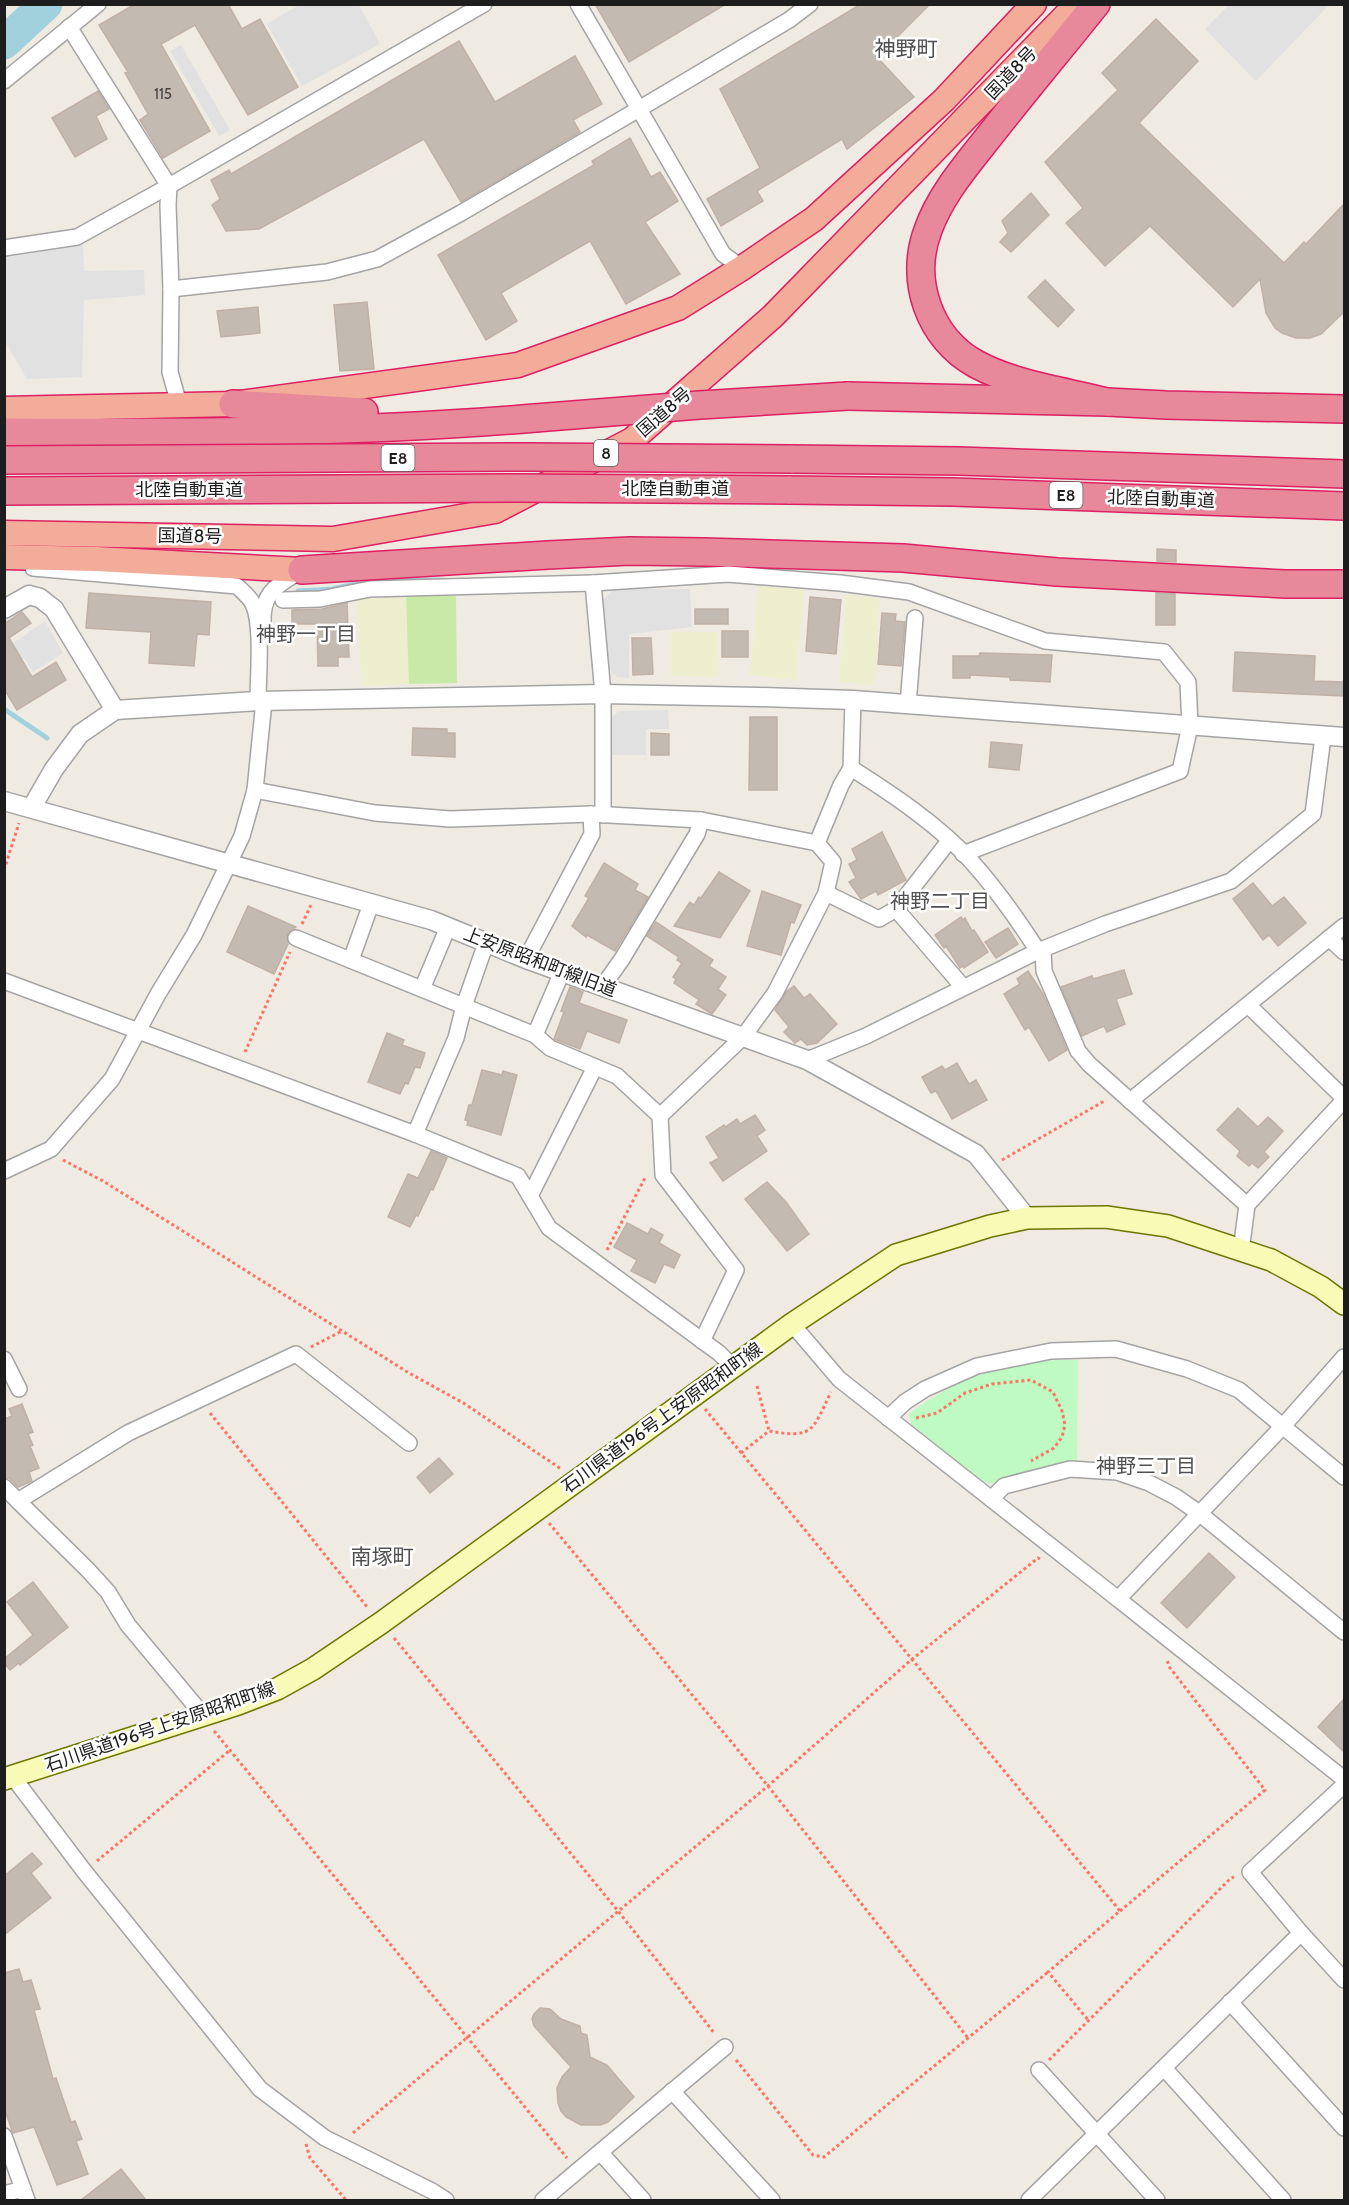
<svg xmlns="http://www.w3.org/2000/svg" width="1349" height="2205" font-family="Cabin,'Noto Sans JP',sans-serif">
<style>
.farmland{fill:#eceecd}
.grass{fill:#c9eaa7}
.park{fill:#befac2}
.parking{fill:#e1e1e1}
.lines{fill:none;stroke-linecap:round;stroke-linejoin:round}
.stream{stroke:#a2d1de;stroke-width:5}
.river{stroke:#a2d1de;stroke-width:33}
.building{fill:#c3bab2;stroke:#c1b1a5;stroke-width:1.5}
.minor-casing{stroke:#a4a4a4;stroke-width:18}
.tertiary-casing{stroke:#a4a4a4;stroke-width:21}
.secondary-casing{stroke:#6b7603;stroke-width:24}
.trunk-casing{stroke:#dc2063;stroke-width:27}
.motorway-casing{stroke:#dc2063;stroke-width:30}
.path{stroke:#fc7466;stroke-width:3;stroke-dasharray:3 3;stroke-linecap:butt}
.minor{stroke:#fff;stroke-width:15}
.tertiary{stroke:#fff;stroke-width:18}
.secondary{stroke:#f8fbb5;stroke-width:21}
.trunk{stroke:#f3ac9a;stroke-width:24}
.motorway{stroke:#e8889b;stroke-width:27}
.motorway-bridge-casing{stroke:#dc2063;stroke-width:30;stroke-linecap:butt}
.motorway-bridge{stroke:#e8889b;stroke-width:27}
.labels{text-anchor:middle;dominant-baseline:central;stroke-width:5;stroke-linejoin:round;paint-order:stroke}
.number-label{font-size:15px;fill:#464442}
.shield{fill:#fff;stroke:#616161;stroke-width:1.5}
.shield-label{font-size:16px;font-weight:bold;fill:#1d1d1d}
.street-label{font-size:18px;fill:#1d1d1d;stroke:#fff}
.neighbourhood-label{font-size:20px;fill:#505050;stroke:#fff}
.quarter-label{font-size:21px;fill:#505050;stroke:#fff}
</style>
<rect width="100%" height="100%" fill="#efebe3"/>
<g class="farmland">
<polygon points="758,586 804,590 796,680 750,675"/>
<polygon points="381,593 406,594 409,684 362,686 357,598"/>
<polygon points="846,595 880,598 874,685 839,682"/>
<polygon points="671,632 718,632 719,677 671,676"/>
</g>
<polygon class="grass" points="406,594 456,596 457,683 409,684"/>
<path class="park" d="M1078,1360L1077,1462L1033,1469L990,1484L983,1481L911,1424L909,1414C945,1386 991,1367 1036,1362C1050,1360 1064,1360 1078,1360Z"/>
<g class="parking">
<polygon points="299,5 359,5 380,44 302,86 267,24"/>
<polygon points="1229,5 1229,4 1329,5 1256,81 1205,29"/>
<polygon points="181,45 230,130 219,136 170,51"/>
<polygon points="83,244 84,271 144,270 145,295 84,300 82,377 27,379 5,341 5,258"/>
<polygon points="615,589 690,589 692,627 629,634 629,678 617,677 606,666 602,600"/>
<polygon points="45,621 63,653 33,672 24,658 14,664 5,649"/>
<polygon points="668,710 669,729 646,729 646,755 611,755 608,720 619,711"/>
</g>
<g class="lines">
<g class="stream">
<polyline points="298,591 332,589 369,581 443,580"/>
<polyline points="4,709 47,738"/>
</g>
<polyline class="river" points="4,43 46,4"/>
</g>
<g class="building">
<polygon points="135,4 228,4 242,29 260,19 298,87 248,115 195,25 161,44 210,131 163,158 140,120 148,114 125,73 128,72 99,25"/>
<polygon points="595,4 726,4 629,62"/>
<polygon points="861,4 930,4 877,57 914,97 847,149 842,139 757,191 763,201 721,226 707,199 760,168 720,89"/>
<polygon points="1156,19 1198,61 1139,123 1284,263 1304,242 1306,244 1344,204 1344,312 1321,334 1310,338 1296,338 1282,333 1275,328 1266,313 1260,279 1233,307 1150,226 1105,266 1066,223 1083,208 1045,162 1118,90 1102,73"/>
<polygon points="459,41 495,102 575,56 602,104 573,120 580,132 461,202 424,139 259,229 226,231 212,205 220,199 211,180 229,170 231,174"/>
<polygon points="98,91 109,109 96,116 107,139 75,157 52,118"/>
<polygon points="630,138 651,177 660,172 678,201 645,222 680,274 626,304 590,241 501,293 517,321 486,340 438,255 594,165 592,161"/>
<polygon points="1031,193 1049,215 1011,252 1000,242 1008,233 1002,221"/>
<polygon points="1045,280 1074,310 1058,327 1028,297"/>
<polygon points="367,302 374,369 340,371 334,305"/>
<polygon points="258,307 260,333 221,337 217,311"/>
<polygon points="1157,549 1176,550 1176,562 1157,561"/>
<polygon points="89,593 211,602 209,635 197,634 194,666 149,663 151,632 86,628"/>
<polygon points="1156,593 1175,594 1175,625 1156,625"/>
<polygon points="810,597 841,600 836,654 806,651"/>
<polygon points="347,603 349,657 338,657 338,666 318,666 317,624 292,624 292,610 322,609"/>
<rect x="695" y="609" width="33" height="15"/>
<polygon points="22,612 31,623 9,638 32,677 56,662 66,680 17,710 4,689 4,624"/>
<polygon points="882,613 896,614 895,621 905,622 901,666 878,664"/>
<rect x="722" y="631" width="26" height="26"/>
<polygon points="632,638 651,638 653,674 633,675"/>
<polygon points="1235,652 1315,656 1314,681 1344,682 1344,696 1233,691"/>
<polygon points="980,653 1052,655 1050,682 1010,680 1010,677 970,675 970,678 953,678 953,656 979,656"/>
<polygon points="750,717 777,717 777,790 749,790"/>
<polygon points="413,728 447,729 447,733 455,733 455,757 412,755"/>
<polygon points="651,733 669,734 669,755 651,755"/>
<polygon points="991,742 1022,745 1019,770 989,767"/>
<polygon points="882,832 906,880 878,895 876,891 861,899 849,882 856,878 849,864 857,860 852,849"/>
<polygon points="604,863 638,884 635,890 648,897 615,951 587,935 586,937 572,926 589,898 585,896"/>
<polygon points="719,872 750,891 720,938 674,926 690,902 694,905 699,897 701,898"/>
<polygon points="1253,883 1272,906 1284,897 1306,923 1278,946 1269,935 1263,940 1233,899"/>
<polygon points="762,891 801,905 794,923 791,922 781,955 747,946"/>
<polygon points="248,906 296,927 287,934 288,944 274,974 227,952"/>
<polygon points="961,917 963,920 965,918 972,931 974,930 988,952 964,968 963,966 960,968 946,946 944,948 935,935"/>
<polygon points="656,922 713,960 709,966 726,977 718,989 726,995 712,1014 696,1004 699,1000 674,983 676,979 673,977 682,963 677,960 679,957 647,936"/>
<polygon points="1008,928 1018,944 996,958 985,942"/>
<polygon points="1124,970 1132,994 1116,999 1125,1024 1107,1032 1104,1026 1082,1036 1061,987 1092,976 1093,979"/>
<polygon points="1028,971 1043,994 1067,1050 1049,1061 1029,1027 1025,1030 1004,994 1020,984 1017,979"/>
<polygon points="794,986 804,998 810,994 837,1024 817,1043 807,1045 801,1039 795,1043 784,1032 789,1027 775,1010 787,991"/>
<polygon points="570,987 583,992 579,1003 627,1020 619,1043 587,1031 580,1049 554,1039 564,1012 561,1011"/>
<polygon points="387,1033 404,1040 402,1045 425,1053 420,1068 415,1067 408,1084 405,1083 400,1094 368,1082"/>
<polygon points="957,1063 969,1084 976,1080 987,1100 952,1119 936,1091 931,1093 922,1077 942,1066 945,1070"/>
<polygon points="482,1070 502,1075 503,1071 517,1075 501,1135 467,1125 468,1121 465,1120 469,1105 472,1105"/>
<polygon points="1238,1108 1258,1127 1268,1117 1283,1131 1264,1152 1269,1157 1258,1168 1252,1163 1249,1166 1237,1156 1240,1151 1217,1130"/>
<polygon points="755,1115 765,1130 757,1136 767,1151 723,1181 710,1163 719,1158 706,1137 724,1125 725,1127 737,1119 740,1124"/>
<polygon points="431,1151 447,1158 433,1190 431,1189 418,1216 416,1215 410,1227 388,1217 408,1174 418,1178"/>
<polygon points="767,1182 786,1202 809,1234 787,1251 745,1199"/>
<polygon points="627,1223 648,1234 651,1228 663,1235 659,1243 680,1255 674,1268 664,1264 655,1283 631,1271 637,1260 614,1247"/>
<polygon points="22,1404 33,1432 28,1434 33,1445 30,1446 39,1468 29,1472 32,1481 18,1487 9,1478 4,1478 4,1419 12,1416 9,1409"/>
<polygon points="439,1458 453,1474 430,1493 417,1477"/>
<polygon points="1209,1553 1235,1577 1187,1628 1161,1603"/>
<polygon points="33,1582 68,1627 20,1665 19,1663 10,1670 4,1663 4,1659 33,1635 7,1602"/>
<polygon points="1344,1699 1344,1752 1318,1727"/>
<polygon points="32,1853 42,1864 31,1873 51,1898 4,1935 4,1876"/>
<polygon points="19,1969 23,1982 31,1980 40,2009 34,2010 53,2079 56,2078 71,2122 75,2121 82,2139 76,2141 88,2174 57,2185 34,2127 13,2133 4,2108 4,1973"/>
<polygon points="540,2008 550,2009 561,2019 580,2026 581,2033 587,2035 590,2057 607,2065 634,2097 608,2122 600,2125 581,2125 566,2117 561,2111 558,2103 557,2088 562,2077 571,2067 534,2026 532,2019 534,2014"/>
<polygon points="121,2169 146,2200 81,2200"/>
</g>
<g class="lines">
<defs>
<g id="minor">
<polyline points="578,4 639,109 789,20 810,4"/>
<polyline points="69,27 169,186 168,205 171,289 170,372 179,404"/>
<polyline points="4,81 98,4"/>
<polyline points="4,248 77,237 169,186 484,4"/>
<polyline points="171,289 327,272 377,259 461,213 639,109 723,254 742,268"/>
<path d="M33,568L237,586C243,592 249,596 253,604C263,625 258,676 258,701"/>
<polyline points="593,583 728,574 840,583 909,592 1045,641 1164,652 1188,682 1190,726 1180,771 963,854"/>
<polyline points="283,600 320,599 370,589 593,583 603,694 603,815"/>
<path d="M263,623C262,591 277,586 302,570"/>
<polyline points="908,705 915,618"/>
<path d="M851,768C892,794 940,826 972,862C997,890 1018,920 1038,951"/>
<polyline points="255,790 375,813 450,819 591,814 701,820 817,843 841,785 851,768 853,700"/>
<polyline points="826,893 879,919 896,909 963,987"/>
<polyline points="896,909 949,841"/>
<polyline points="296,938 535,1035 550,1048 617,1076 660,1116 663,1175 736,1270 702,1341"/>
<polyline points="1329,938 1344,952"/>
<polyline points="1043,950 1044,971 1078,1051 1089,1064 1247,1205"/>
<polyline points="526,959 592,834 591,814"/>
<polyline points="351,960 371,904"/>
<polyline points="4,981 415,1134 518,1176 549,1228 719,1353 732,1366"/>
<polyline points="603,986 622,959 697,834 701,820"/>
<polyline points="422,989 448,927"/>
<polyline points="1249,1006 1344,1098"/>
<polyline points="535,1035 562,972"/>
<polyline points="807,1060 866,1036 1038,951 1105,924 1231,881 1313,814 1323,737"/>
<polyline points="1130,1101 1344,926"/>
<polyline points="660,1116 743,1037 775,993 826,893 833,862 817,843"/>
<polyline points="415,1134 456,1038 464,1006 486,943"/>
<polyline points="4,1171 51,1149 112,1079 158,994 194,935 242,836 255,790 264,701"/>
<polyline points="530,1196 595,1067"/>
<polyline points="1241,1251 1247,1205 1344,1100"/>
<polyline points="792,1324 839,1379 1118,1599"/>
<polyline points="1344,1357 1283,1426 1118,1599 1344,1779"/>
<polyline points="4,1359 19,1389"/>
<polyline points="888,1418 905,1402 925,1389 977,1366 1051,1351 1116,1349 1187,1369 1239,1390 1344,1477"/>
<polyline points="4,1487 18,1501"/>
<polyline points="991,1499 1004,1486 1070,1469 1117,1472 1149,1483 1176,1497 1199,1513 1344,1632"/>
<polyline points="203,1715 128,1625 108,1592 88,1570 18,1501 128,1433 296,1354 409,1443"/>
<polyline points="13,1777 84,1871 260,2089 325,2138 432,2191 446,2200"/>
<polyline points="1301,1933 1250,1872 1344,1785"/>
<polyline points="1230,2002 1344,2128"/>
<polyline points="1164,2068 1283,2200"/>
<polyline points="1039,2070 1157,2200"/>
<polyline points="672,2091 772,2200"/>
<polyline points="4,2136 27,2200"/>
<polyline points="600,2152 643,2200"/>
<polyline points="4,2194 23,2189"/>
<polyline points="543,2200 725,2047"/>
<polyline points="1029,2200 1301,1933 1344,1980"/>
</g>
<g id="tertiary">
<polyline points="4,609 29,595 40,598 54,609 115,710 258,701 603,694 759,697 853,700 1344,737"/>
<polyline points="4,801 431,920 526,959 807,1060 976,1154 1027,1218"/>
<polyline points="32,807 54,769 80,734 115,710"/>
</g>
<polyline id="secondary" points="4,1779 238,1704 277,1689 313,1669 381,1623 792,1324 896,1255 990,1226 1027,1218 1106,1217 1168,1226 1271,1260 1321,1287 1344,1304"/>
<g id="trunk">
<polyline points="4,409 233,404 518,365 678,308 742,268 814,219 944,100 1034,4"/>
<polyline points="4,533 333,539 495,511 632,440 773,316 1077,4"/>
<polyline points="4,557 96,559 302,570"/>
</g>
<g id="motorway">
<path d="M1096,4C1060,49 1023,93 987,139C965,167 940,196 928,230C909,280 929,338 976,364C1015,385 1064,391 1107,402"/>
<polyline points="848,396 1107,402 1166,405 1344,409"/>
<polyline points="233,404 364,412"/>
<path d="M4,432C181,433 358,433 535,418"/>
<polyline points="791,459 959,461 1344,474"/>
<polyline points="788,490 953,492 1344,506"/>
<polyline points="302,570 548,555 630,551 704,552 903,558 1057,572 1285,584 1344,584"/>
</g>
</defs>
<use href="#minor" class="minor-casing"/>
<use href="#tertiary" class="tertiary-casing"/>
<use href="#secondary" class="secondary-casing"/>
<use href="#trunk" class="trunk-casing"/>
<use href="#motorway" class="motorway-casing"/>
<g class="path">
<polyline points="4,870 19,823"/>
<polyline points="302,924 311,905"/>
<polyline points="245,1052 290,952"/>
<polyline points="63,1160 103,1181 409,1373 465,1404 561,1469"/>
<polyline points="1002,1160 1106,1100"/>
<polyline points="607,1250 646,1176"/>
<polyline points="311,1347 342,1331"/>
<polyline points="757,1386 769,1431"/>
<polyline points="705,1409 1120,1911 1048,1972 1089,2021"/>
<polyline points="210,1413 368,1608"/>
<polyline points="916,1418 937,1413 965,1393 992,1384 1031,1380 1053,1392 1062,1411 1065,1425 1062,1437 1054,1448 1031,1461"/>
<path d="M741,1453L769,1431C815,1439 812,1430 831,1392"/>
<polyline points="549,1523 768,1786 968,2038"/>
<polyline points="394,1638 618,1911 715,2034"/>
<polyline points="214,1731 567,2158"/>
<polyline points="97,1861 229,1751"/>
<polyline points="1120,1911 1265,1790 1170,1668 1167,1660"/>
<polyline points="736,2060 813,2155 824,2157 1048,1972"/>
<polyline points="1049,2060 1231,1878 1234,1877"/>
<polyline points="353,2133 768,1786 911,1660 1038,1558 1040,1559"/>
<polyline points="306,2144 310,2158 346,2200"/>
</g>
<use href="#minor" class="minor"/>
<use href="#tertiary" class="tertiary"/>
<use href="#secondary" class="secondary"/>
<use href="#trunk" class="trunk"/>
<use href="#motorway" class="motorway"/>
<defs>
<g id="motorway-bridge">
<polyline points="535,418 700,405 848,396"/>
<polyline points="4,460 529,457 791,459"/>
<polyline points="4,491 517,488 788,490"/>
</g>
</defs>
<use href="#motorway-bridge" class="motorway-bridge-casing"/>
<use href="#motorway-bridge" class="motorway-bridge"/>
</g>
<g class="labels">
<g class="number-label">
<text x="163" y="94">115</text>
</g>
<g class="shield">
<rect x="594" y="440" width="24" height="26" rx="4.5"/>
<rect x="381.5" y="445" width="33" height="26" rx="4.5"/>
<rect x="1049.5" y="482" width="33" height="26" rx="4.5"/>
</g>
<g class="shield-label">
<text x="606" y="453">8</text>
<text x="398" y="458">E8</text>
<text x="1066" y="495">E8</text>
</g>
<g class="street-label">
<text transform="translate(1011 73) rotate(-46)">国道8号</text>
<text transform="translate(664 412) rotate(-41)">国道8号</text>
<text x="675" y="489">北陸自動車道</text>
<text x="189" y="490">北陸自動車道</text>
<text transform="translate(1161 499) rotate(2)">北陸自動車道</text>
<text transform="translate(190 536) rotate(1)">国道8号</text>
<text transform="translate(540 962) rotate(21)">上安原昭和町線旧道</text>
<text transform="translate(662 1418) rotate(-36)">石川県道196号上安原昭和町線</text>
<text transform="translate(160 1727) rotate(-19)">石川県道196号上安原昭和町線</text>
</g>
<g class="neighbourhood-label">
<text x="306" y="634">神野一丁目</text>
<text x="940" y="901">神野二丁目</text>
<text x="1146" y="1466">神野三丁目</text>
</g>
<g class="quarter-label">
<text x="906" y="48">神野町</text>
<text x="382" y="1556">南塚町</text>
</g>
</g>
<rect width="1349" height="2205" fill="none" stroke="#1d1d1d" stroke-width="12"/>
</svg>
